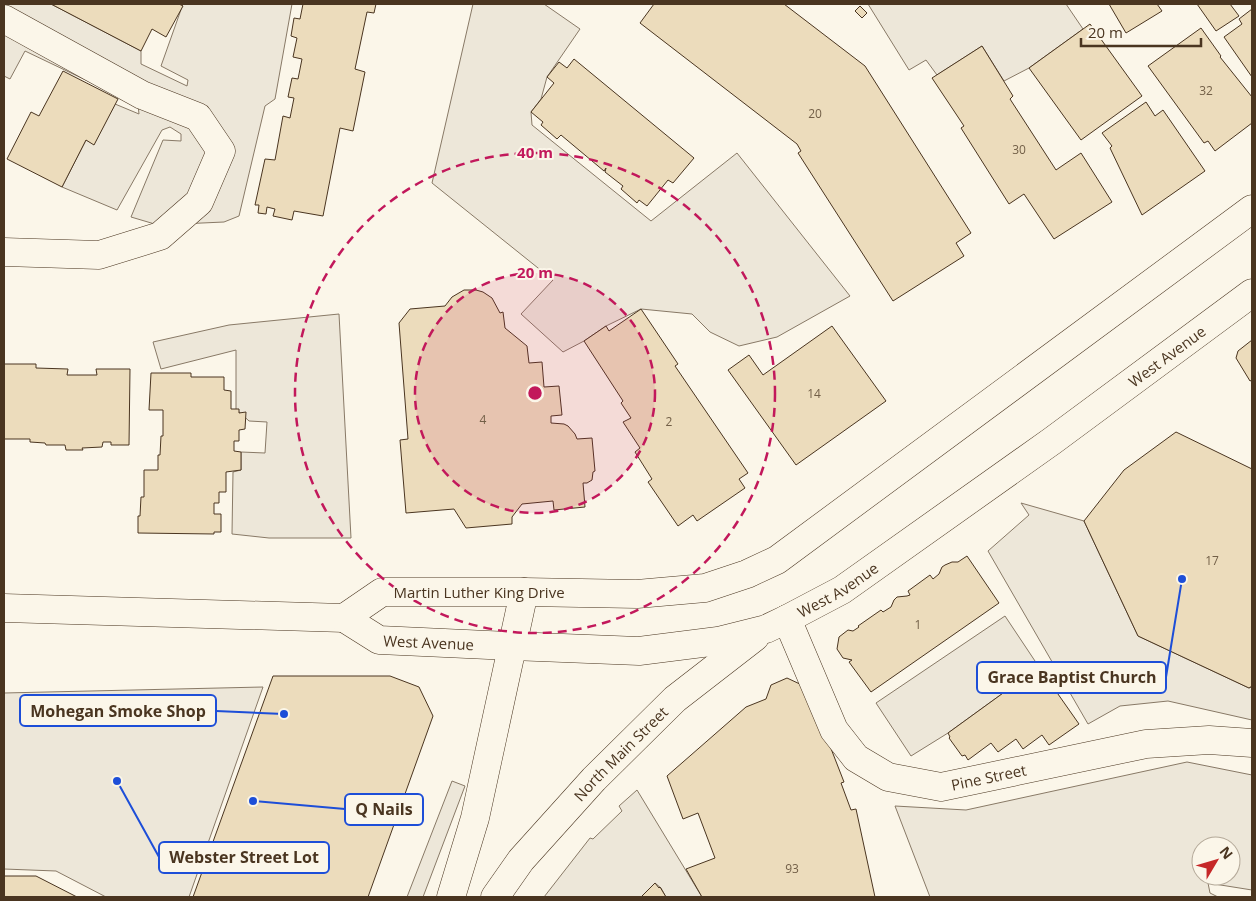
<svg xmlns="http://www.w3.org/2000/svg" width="1256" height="901" font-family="'Open Sans',sans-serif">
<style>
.parking{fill:#ede7d9;stroke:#887966;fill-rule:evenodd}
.building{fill:#ecdcbc;stroke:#4a3520}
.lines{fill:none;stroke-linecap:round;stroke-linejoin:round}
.minor-casing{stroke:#4a3520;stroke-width:29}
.secondary-casing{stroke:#4a3520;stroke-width:29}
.primary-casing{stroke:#4a3520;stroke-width:29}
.minor{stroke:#fbf6e9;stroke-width:28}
.secondary{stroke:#fbf6e9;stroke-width:28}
.primary{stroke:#fbf6e9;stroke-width:28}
.ring{fill:none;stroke:#c2185b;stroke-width:2.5;stroke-dasharray:9 6}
.labels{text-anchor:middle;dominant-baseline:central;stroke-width:4;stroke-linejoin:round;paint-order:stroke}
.number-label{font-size:12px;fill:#725f47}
.street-label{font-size:15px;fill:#4a3520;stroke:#fbf6e9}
.centre{fill:#c2185b;stroke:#fbf6e9;stroke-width:2.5}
.ring-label{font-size:15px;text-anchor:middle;font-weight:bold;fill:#c2185b;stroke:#fbf6e9;stroke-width:4;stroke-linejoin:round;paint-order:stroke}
.leader{fill:none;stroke:#1d4ed8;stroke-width:2}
.callout-dot{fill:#1d4ed8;stroke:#fbf6e9;stroke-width:2}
.callout{fill:#fbf6e9;stroke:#1d4ed8;stroke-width:2}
.callout-label{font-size:16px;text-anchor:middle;font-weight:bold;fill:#4a3520}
</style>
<rect width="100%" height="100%" fill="#fbf6e9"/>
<g class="parking">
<polygon points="4,4 51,4 141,51 141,64 187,86 188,80 161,66 183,4 292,4 275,99 265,106 239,216 224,222 158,225 131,217 163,140 181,141 181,134 170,127 162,130 117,210 62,187 86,140 94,144 115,104 139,114 138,105 25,51 10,79 4,76"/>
<polygon points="473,4 544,4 580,29 547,77 541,99 531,112 532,125 651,221 737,153 850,296 777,337 739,346 710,332 692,314 641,309 606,326 584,341 563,352 521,314 553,280 432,183"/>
<polygon points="868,4 1066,4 1083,29 1029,68 1004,81 982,46 937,75 926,60 909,70"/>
<polygon points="339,314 351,538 269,538 232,534 233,472 241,470 241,452 265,453 267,422 249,421 236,409 236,350 161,369 153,342 229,325"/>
<polygon points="1021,503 1084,521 1138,636 1249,688 1252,687 1252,720 1168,701 1120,706 1088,724 988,551 1029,515"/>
<polygon points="1005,616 1039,667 948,733 911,756 876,703"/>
<polygon points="263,687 189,897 106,897 56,871 4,869 4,693"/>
<path d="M1187,762L1252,775V890L1208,883L1210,893L1218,897H930L895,806L966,810ZM1201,846H1231V876H1201Z"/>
<polygon points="452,781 465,786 423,897 407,897"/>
<polygon points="637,790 702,897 666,897 661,888 655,883 641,897 544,897 590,838 593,839 622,811 619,806"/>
</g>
<g class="building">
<polygon points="51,4 179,4 183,6 166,37 152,29 141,51"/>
<polygon points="303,4 376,4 374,13 367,12 355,69 365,72 353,131 340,128 323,216 294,211 292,220 273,216 275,209 267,207 266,214 258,213 259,205 255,205 265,159 275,160 283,116 290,118 294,98 288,97 292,78 298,79 302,59 293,57 297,38 291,36 294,18 300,19"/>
<polygon points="654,4 784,4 865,66 971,233 956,243 964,256 893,301 798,153 801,151 797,144 640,23"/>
<polygon points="1109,4 1157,4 1162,11 1126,33"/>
<polygon points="1197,4 1230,4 1239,16 1216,31"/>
<polygon points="860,6 867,13 862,18 855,11"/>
<polygon points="1252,9 1252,77 1224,37 1242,24 1239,19"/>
<polygon points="1090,24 1142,96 1081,140 1029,68"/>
<polygon points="1201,28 1221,56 1220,57 1252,97 1252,123 1215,151 1208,141 1204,143 1148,66"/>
<polygon points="982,46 1013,96 1010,99 1056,170 1081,153 1112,202 1054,239 1024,194 1009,204 961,128 964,126 932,78"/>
<polygon points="574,59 694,158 673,183 668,180 647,206 639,200 637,203 621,189 623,186 605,172 606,168 604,171 561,135 557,139 541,125 543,122 531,112 554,83 547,77 559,62 567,68"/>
<polygon points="63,71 118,99 94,145 86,140 62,187 7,159 31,112 39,116"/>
<polygon points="1146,102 1155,116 1163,110 1205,171 1142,215 1110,148 1112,146 1102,133"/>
<polygon points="464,290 476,290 483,292 492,298 500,313 503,312 505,328 527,346 529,363 542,362 544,387 559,386 562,415 551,416 551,423 564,424 568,426 575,434 577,439 592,438 595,471 593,472 592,480 587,483 583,483 585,507 554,510 553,501 522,504 512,517 512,524 466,528 454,509 406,513 400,440 408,439 399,323 410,309 445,306 452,297"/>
<polygon points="641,309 678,364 675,366 748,473 739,479 745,488 697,521 693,515 678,526 648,482 652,479 635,452 640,448 623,422 631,418 621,403 623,401 584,341 606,326 609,331"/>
<polygon points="832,326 886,401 796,465 728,370 749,355 763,375"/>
<polygon points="1252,340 1252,380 1250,381 1236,358 1238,351"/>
<polygon points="4,364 36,364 36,368 68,369 67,375 97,375 96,369 130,369 129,445 111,445 111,442 103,442 102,447 82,448 83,450 66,450 65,445 46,445 45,443 30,442 30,439 4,439"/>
<polygon points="151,373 191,373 191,377 224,377 224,390 231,391 231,409 239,409 239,413 246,412 245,429 239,430 239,441 234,441 234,451 241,452 241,470 226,472 226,492 219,492 219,503 214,503 214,514 221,514 221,532 214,532 214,534 138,533 138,516 140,516 141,497 144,497 144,470 158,470 158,455 160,455 161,436 163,436 163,410 149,410"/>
<polygon points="1176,432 1252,469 1252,686 1249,688 1138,636 1084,521 1124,470"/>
<polygon points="967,556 999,603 871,692 849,662 852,660 843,658 837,649 839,637 848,630 853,631 859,627 858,626 881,610 883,612 891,607 894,600 897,597 907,596 910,595 908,591 930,575 933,579 939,574 942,567 945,565 952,562 958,562"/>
<polygon points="1039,667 1079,724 1049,745 1042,735 1023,749 1016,739 998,752 991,743 968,760 965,755 962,756 949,738 950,737 948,733"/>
<polygon points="273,676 390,676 419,687 433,716 368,897 193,897"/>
<polygon points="787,678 802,685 816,710 844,782 841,783 851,810 856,809 875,897 702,897 686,869 715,858 698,813 683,819 667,776 746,707 766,699 771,685"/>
<polygon points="4,876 36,876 77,897 4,897"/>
<polygon points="655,883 659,888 660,887 666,897 641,897"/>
</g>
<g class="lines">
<defs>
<g id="minor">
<polyline points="4,19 142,95 198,117 221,151 199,202 160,236 99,255 4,252"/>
<path id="s1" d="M787,619L834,730L856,758L888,777L941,787L1146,744L1209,740L1252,743"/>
</g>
<g id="secondary">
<polyline points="4,608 344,618 382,592 524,592"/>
<path id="s2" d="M344,618L379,640L512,646"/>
</g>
<g id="primary">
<path id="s3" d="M512,646L639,651L718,641L766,629L787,619L842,590L1052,441L1252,293"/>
<polyline points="451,897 475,818 524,592 637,594 705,588 747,574 777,560 1252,209"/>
<path id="s4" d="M495,897L521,860L594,779L675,699L755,637"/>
</g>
</defs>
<use href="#minor" class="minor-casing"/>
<use href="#secondary" class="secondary-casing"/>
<use href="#primary" class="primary-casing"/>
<use href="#minor" class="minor"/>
<use href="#secondary" class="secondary"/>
<use href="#primary" class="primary"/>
</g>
<circle cx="535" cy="393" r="120" fill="#c2185b" fill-opacity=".12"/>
<g class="ring">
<circle cx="535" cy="393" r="120"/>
<circle cx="535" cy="393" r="240"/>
</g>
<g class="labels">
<g class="number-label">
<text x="1206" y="90">32</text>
<text x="815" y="113">20</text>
<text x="1019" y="149">30</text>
<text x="814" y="393">14</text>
<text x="483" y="419">4</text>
<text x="669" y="421">2</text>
<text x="1212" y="560">17</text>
<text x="918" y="624">1</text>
<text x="792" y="868">93</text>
</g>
<g class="street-label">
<text stroke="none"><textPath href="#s3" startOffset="742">West Avenue</textPath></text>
<text stroke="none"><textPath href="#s3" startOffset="338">West Avenue</textPath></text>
<text x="479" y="592">Martin Luther King Drive</text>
<text stroke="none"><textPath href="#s2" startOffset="91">West Avenue</textPath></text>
<text stroke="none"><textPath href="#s4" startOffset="191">North Main Street</textPath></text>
<text stroke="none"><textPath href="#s1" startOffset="296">Pine Street</textPath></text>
</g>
</g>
<circle cx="535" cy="393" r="8" class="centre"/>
<g class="ring-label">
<text x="535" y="158">40 m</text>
<text x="535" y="278">20 m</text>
</g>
<path class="leader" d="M1182 579L1166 677M284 714L216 711M253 801L345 809M117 781L159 857"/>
<g class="callout-dot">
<circle cx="1182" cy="579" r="5"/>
<circle cx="284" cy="714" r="5"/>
<circle cx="253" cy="801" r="5"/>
<circle cx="117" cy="781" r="5"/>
</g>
<g class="callout">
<rect x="977" y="662" width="189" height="31" rx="5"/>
<rect x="20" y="695" width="196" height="31" rx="5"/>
<rect x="345" y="794" width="78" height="31" rx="5"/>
<rect x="159" y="842" width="170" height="31" rx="5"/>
</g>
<g class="callout-label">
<text x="1072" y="683">Grace Baptist Church</text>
<text x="118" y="717">Mohegan Smoke Shop</text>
<text x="384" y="815">Q Nails</text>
<text x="244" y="863">Webster Street Lot</text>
</g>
<rect width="1256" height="901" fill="none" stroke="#4a3520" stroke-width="10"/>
<g transform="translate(1216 861) rotate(52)"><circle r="24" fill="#fbf6e9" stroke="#b4a999"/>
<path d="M0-4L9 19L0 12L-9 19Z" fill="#c62828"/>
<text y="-8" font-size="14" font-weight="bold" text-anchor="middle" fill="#4a3520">N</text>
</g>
<path d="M1081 38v8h120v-8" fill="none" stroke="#4a3520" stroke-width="2.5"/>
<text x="1088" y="38" font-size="15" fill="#4a3520" stroke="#fbf6e9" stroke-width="4" paint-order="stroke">20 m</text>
</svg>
